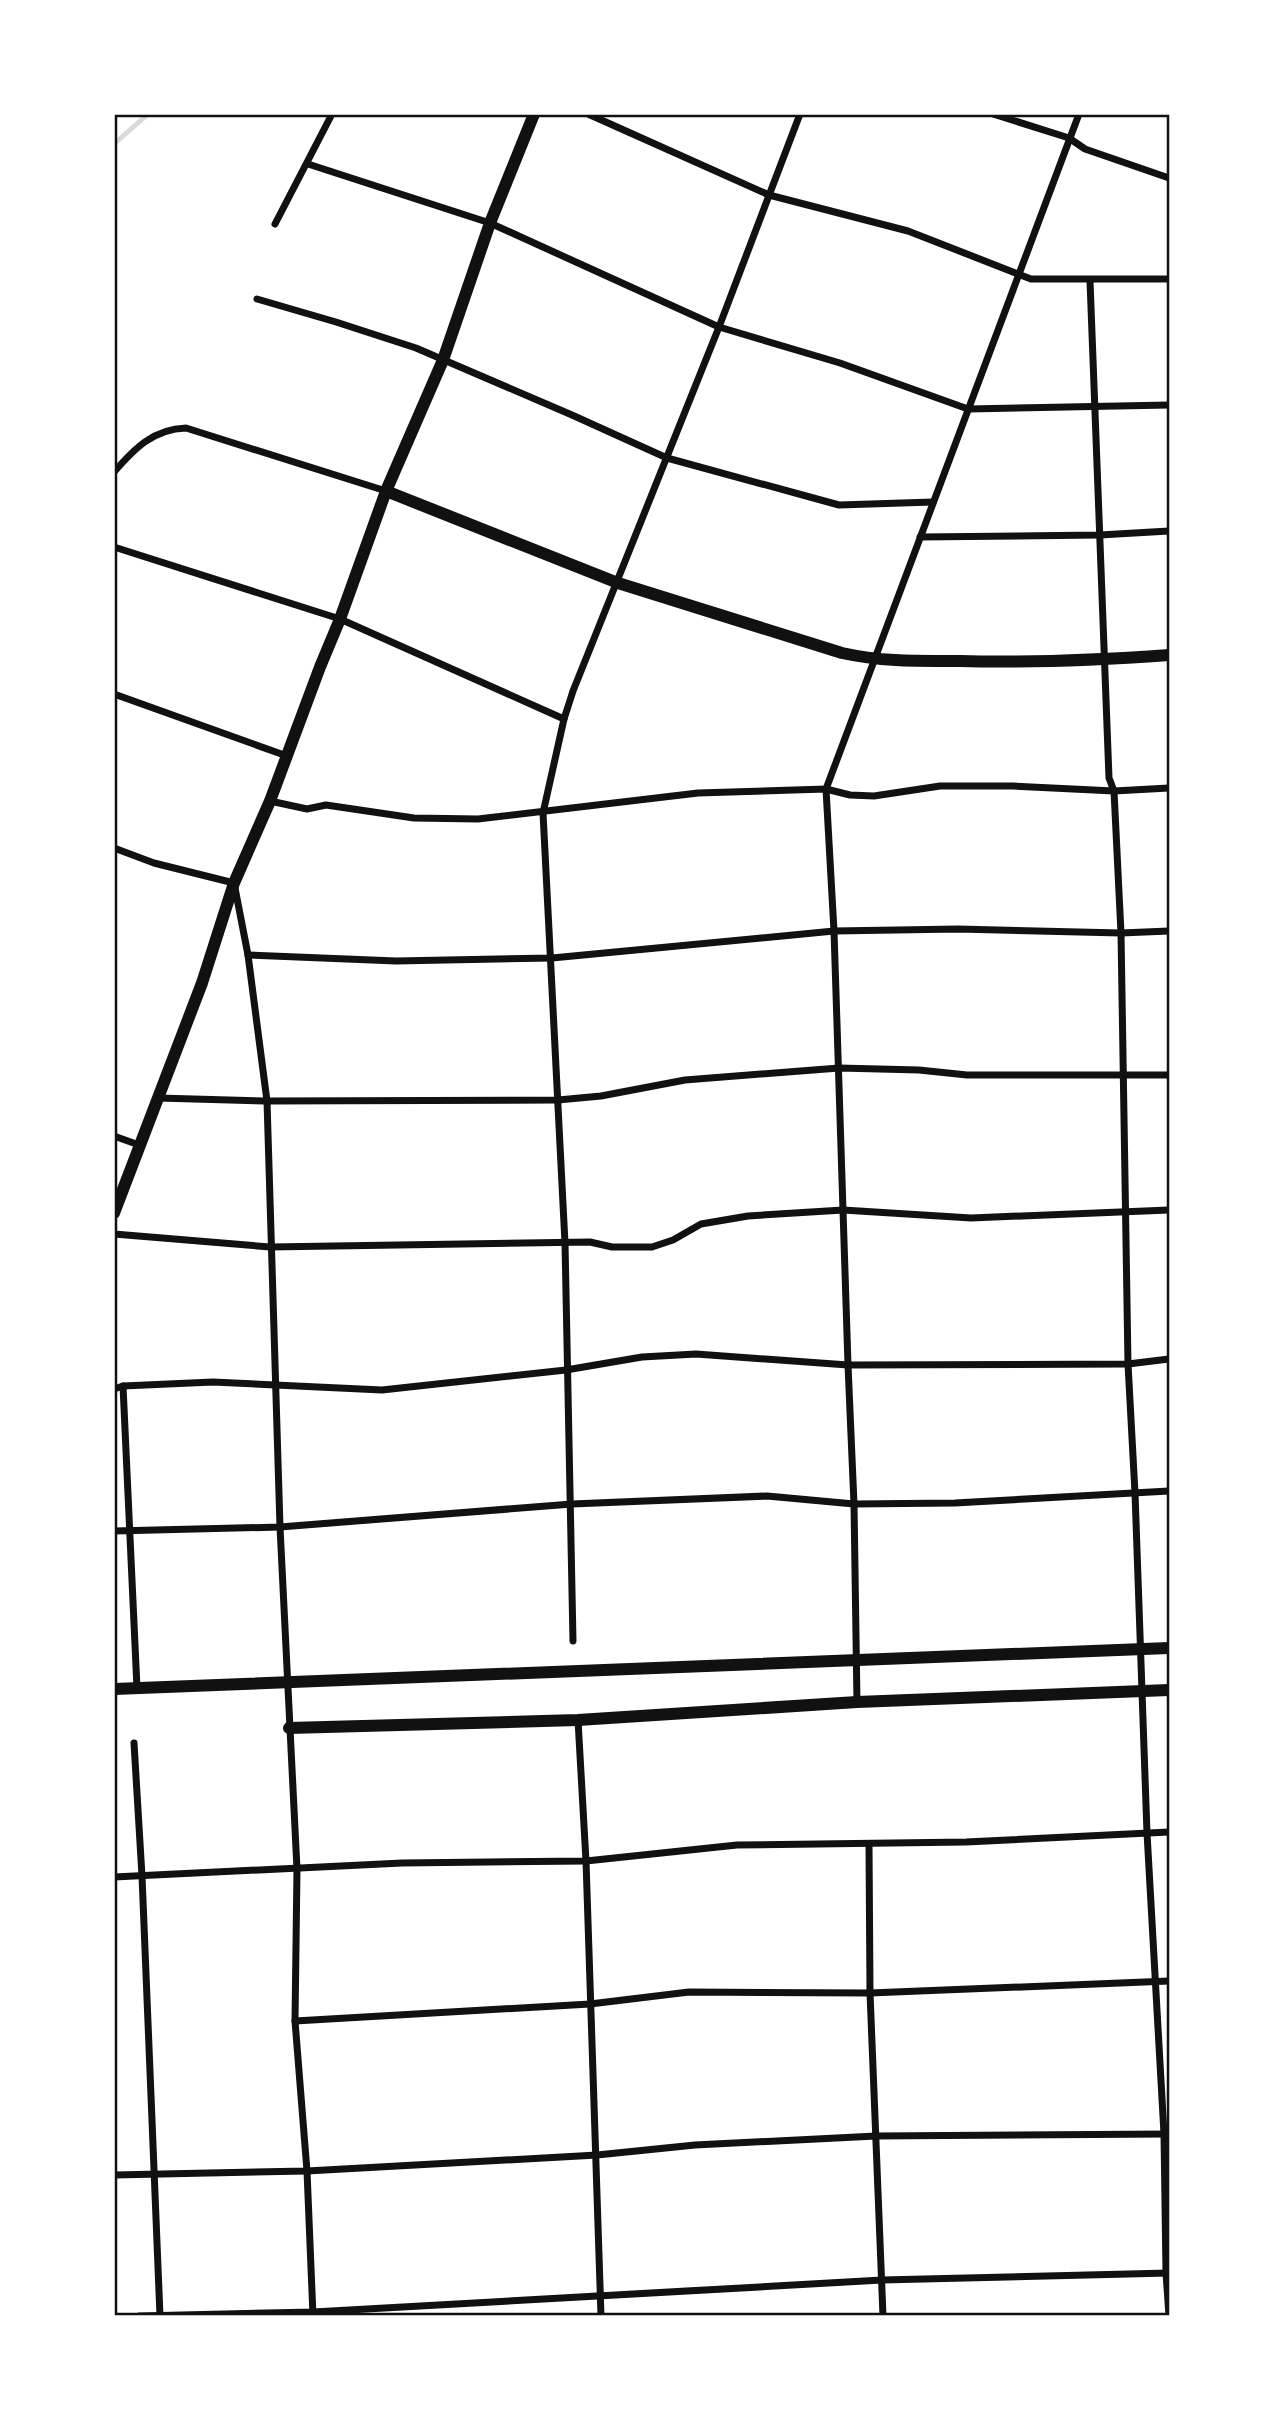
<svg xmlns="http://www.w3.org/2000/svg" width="1283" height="2430" font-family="'Titillium Web',sans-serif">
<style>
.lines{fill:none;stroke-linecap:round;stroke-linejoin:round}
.stream{stroke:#d9d9d9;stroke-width:5}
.minor{stroke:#111;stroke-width:7}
.tertiary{stroke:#111;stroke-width:12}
.neatline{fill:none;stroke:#111;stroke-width:2.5}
</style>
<rect width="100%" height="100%" fill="#fff"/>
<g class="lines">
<polyline class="stream" points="114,144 148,114"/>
<g class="minor">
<polyline points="588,114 769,195 908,231 1031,279 1169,279"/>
<polyline points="993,114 1069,138 1085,149 1169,178"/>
<polyline points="308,164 490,223 719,327 840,363 968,409 1169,405"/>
<polyline points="275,224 332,114"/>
<polyline points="1090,281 1109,778 1114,791 1121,933 1128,1364 1135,1493 1147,1833 1164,2134 1166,2273 1169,2316"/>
<polyline points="257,299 336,322 416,348 572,415 667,458 839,505 933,502"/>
<path d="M114,472C134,449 153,429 186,428L386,491"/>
<polyline points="920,537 1100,535 1169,531"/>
<polyline points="114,547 340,619 564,719"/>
<polyline points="114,694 287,756"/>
<polyline points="270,801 307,809 326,805 414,818 478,819 698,793 826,789 850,795 874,796 940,786 1013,786 1114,791 1169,788"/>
<polyline points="114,848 154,863 234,883 248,955 267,1101 280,1527 297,1869 295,2021 307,2171 313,2316"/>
<polyline points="248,955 396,961 552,958 834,931 958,929 1121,933 1169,931"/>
<polyline points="158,1098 267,1101 558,1100 601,1096 685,1080 839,1068 919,1070 967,1075 1169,1075"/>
<polyline points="114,1136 139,1145"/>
<polyline points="114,1234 270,1247 590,1242 612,1247 652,1247 673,1240 701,1224 748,1216 843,1210 971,1218 1169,1210"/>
<polyline points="123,1386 137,1688"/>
<polyline points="114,1389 123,1386 213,1382 382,1390 566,1370 642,1357 696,1354 848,1365 1128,1364 1169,1359"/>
<polyline points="114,1531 280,1527 572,1504 767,1496 854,1504 955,1503 1169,1491"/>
<polyline points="573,1641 565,1243 543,813 564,719 573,691 719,327 800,114"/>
<polyline points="857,1702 854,1504 848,1365 834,931 826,789 1079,114"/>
<polyline points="578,1720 586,1861 601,2316"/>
<polyline points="134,1743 142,1876 160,2316"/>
<polyline points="869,1844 870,1993 883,2316"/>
<polyline points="114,1877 402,1863 586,1861 737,1845 966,1842 1169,1832"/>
<polyline points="295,2021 590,2004 689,1992 870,1993 1169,1981"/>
<polyline points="114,2175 307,2171 597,2155 695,2145 876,2136 1169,2134"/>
<polyline points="139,2316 313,2312 882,2280 1169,2273"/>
</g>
<g class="tertiary">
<path d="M386,491L618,583L842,653C883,662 918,661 960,661C1030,663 1099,660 1169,655"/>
<polyline points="114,1213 202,983 234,883 270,801 320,667 340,619 386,491 443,360 490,223 534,114"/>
<polyline points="114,1689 1169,1648"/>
<polyline points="289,1728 578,1720 857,1702 1169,1690"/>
</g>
</g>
<rect width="1283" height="2430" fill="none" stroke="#ffffff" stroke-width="231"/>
<rect x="116" y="116" width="1052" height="2198" class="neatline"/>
</svg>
